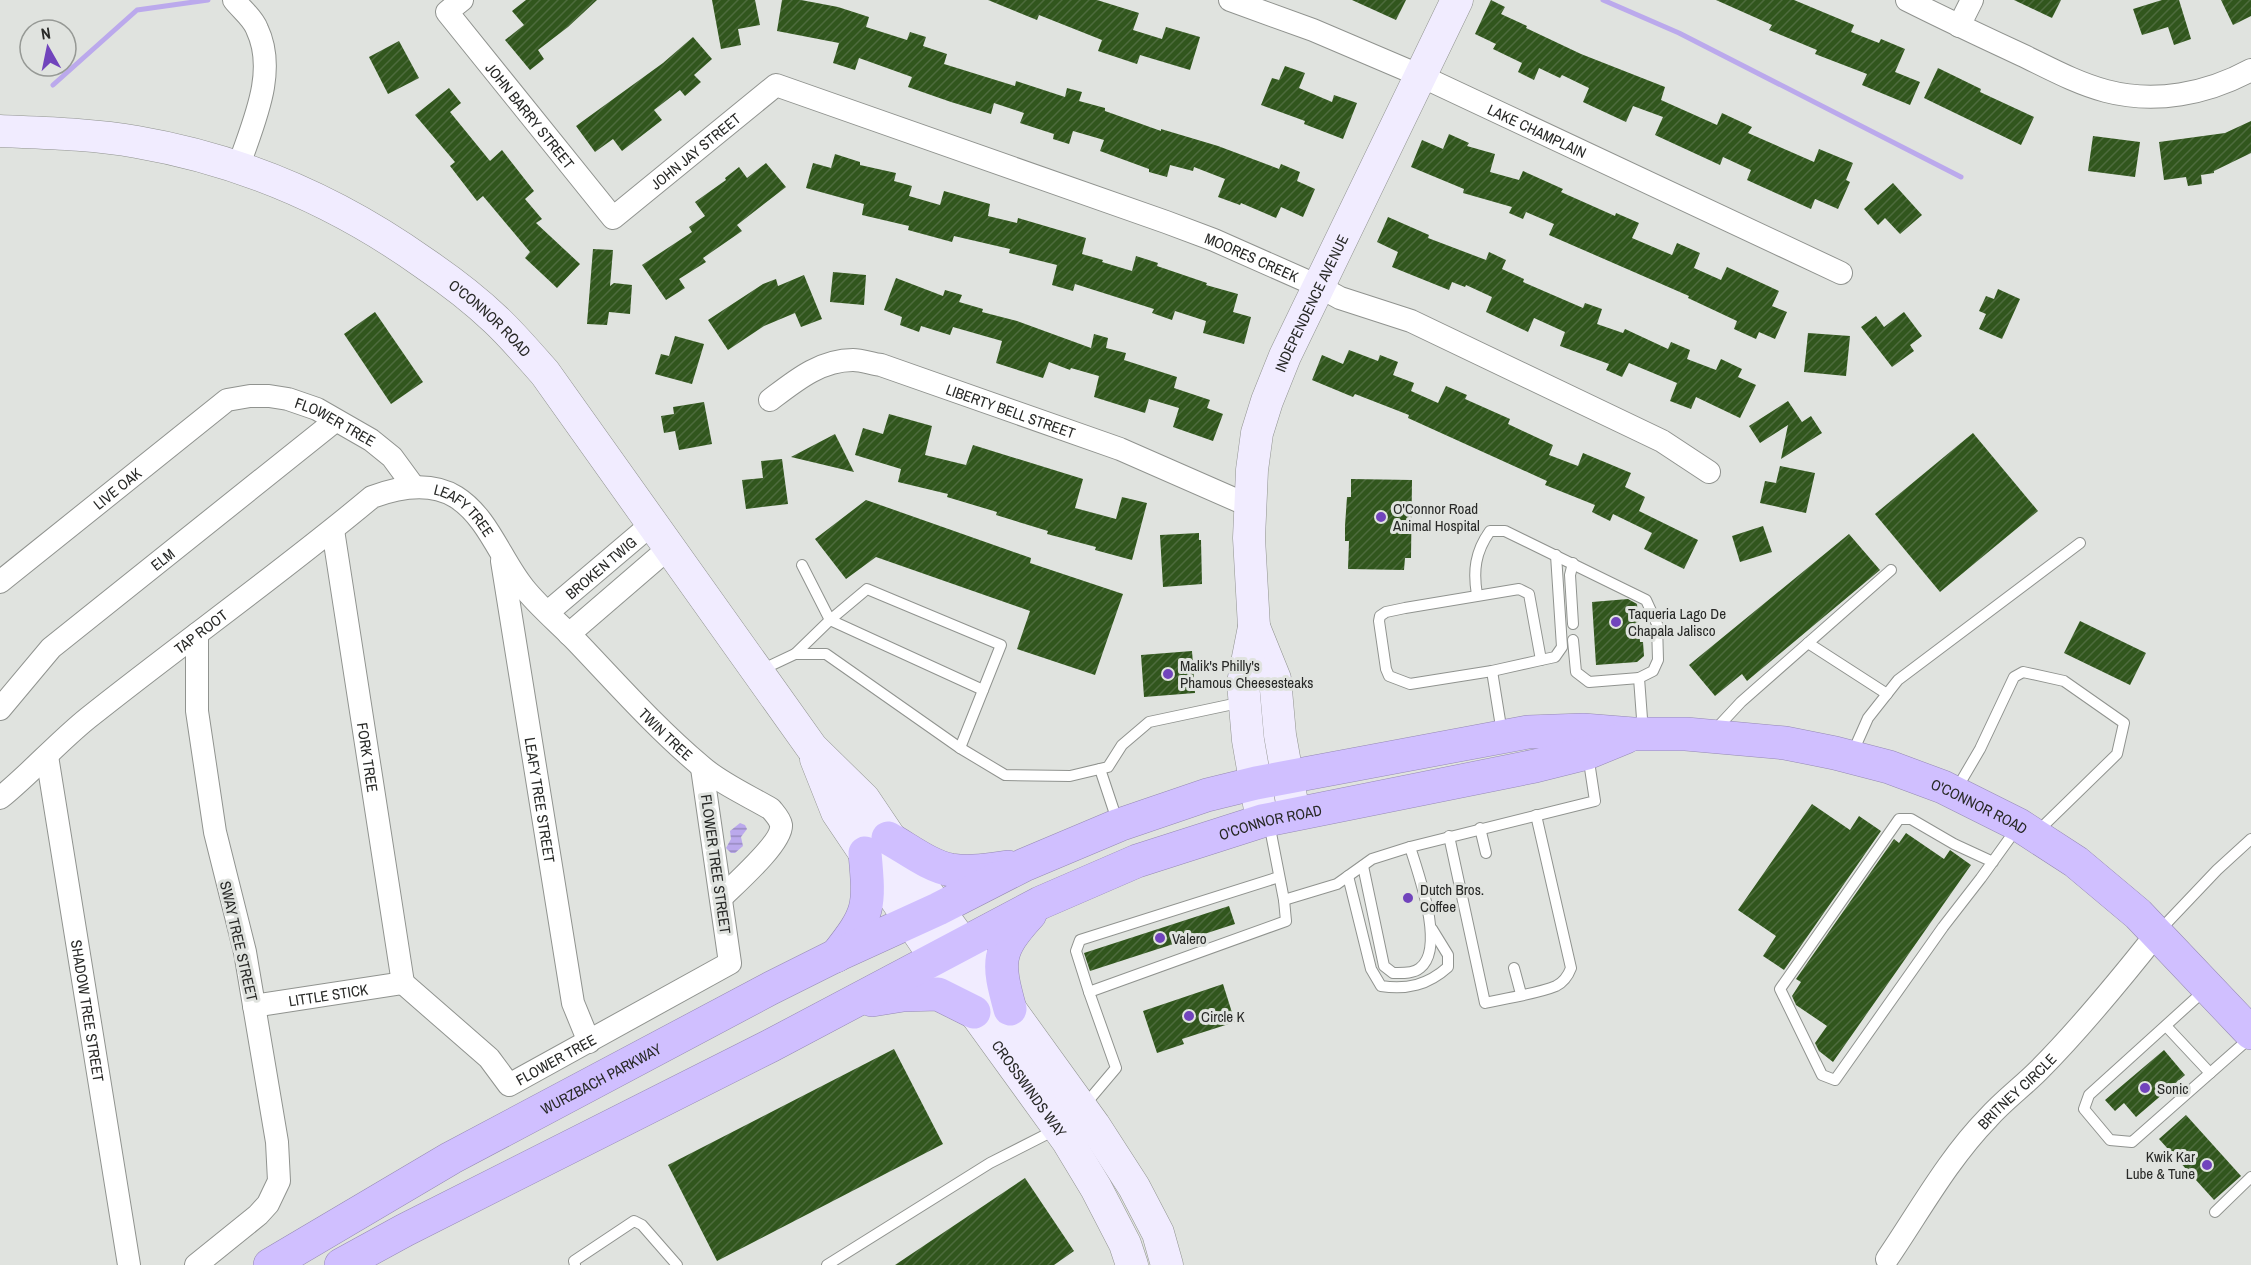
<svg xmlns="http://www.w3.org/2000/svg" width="2251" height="1265" font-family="'Archivo Narrow',sans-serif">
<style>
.water{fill:url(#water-rules)}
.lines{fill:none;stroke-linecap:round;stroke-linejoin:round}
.stream{stroke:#bba9ec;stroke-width:5}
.building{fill:url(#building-hatch)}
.lane-casing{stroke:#90938f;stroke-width:12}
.street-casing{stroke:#90938f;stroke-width:24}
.secondary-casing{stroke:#90938f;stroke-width:33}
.highway-casing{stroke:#958ab3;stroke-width:34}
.lane{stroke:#fff;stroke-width:10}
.street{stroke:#fff;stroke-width:22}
.secondary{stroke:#f1ecff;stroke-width:32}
.highway{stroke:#d0bfff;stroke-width:33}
.poi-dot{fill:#7144bc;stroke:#e0e3df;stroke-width:2}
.labels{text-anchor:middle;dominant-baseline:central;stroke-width:6;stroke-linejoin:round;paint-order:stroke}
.street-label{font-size:15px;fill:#282927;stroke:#e0e3df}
.poi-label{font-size:15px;fill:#282927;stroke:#e0e3df;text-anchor:start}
</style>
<defs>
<pattern id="water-rules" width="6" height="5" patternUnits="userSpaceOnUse" patternTransform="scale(1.5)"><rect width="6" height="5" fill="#bba9ec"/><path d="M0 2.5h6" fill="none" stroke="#988abf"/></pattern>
<pattern id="building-hatch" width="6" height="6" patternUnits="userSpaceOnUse" patternTransform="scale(1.5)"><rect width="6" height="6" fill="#31561d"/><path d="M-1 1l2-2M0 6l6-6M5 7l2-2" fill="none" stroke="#4d6b3d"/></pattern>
</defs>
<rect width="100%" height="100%" fill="#e0e3df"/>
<polygon class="water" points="740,823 745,825 747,829 741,837 743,846 735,853 731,853 726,848 731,839 730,831"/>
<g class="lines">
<g class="stream">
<polyline points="1603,0 1679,33 1961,177"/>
<polyline points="53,85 137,10 208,0"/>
</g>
</g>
<g class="building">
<polygon points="526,0 597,0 568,27 538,50 544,59 530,70 505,40 524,25 512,11"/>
<polygon points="712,0 755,0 760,25 738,29 741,45 721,49"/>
<polygon points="782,0 801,0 838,7 869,17 866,27 907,40 910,32 926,37 923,46 947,54 944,64 1015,86 1016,81 1065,97 1067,88 1082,92 1079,101 1105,108 1105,111 1161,131 1161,129 1218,146 1279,169 1281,164 1300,172 1297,181 1315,189 1303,217 1281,207 1276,218 1241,203 1240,205 1218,197 1225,179 1194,167 1193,171 1170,165 1167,177 1149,172 1149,169 1100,151 1104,140 1073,131 1069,144 1053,139 1054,134 1020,123 1024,113 994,103 991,114 951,102 908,87 912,77 859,58 855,70 833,63 839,43 777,31"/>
<polygon points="988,0 1097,0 1139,13 1133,30 1162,39 1166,27 1200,37 1190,70 1140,55 1137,64 1098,51 1102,40 1039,15 1037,20"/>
<polygon points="1352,0 1406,0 1396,20"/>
<polygon points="1491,0 1505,7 1501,14 1527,26 1526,28 1581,54 1665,87 1661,100 1717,125 1722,113 1752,127 1748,133 1814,162 1819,149 1853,163 1846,180 1850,182 1838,209 1815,199 1811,209 1747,180 1751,170 1723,157 1720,165 1655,135 1663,117 1633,106 1626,122 1583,102 1589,88 1562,75 1560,78 1539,68 1534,80 1518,72 1522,63 1493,49 1496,44 1475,34"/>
<polygon points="1716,0 1794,0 1854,25 1851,32 1879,43 1881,39 1905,49 1895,72 1920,82 1910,105 1862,85 1867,74 1815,54 1817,50 1769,30 1772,25"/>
<polygon points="2014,0 2061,0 2052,18"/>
<polygon points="2162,0 2179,0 2191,39 2174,45 2168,27 2142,35 2133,9"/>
<polygon points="2221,0 2251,0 2251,16 2233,25"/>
<polygon points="693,37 712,59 694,75 701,82 685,96 680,90 654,110 662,120 622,151 613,139 595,152 576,126 663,63"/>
<polygon points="399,41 419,78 388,94 369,57"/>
<polygon points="1285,66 1305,73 1299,88 1332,102 1334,95 1357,103 1343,139 1304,124 1305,121 1261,105 1272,78 1279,80"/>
<polygon points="1938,68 1981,89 1980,92 2034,117 2021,145 1924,98"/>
<polygon points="449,88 461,103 450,112 490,161 502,150 534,191 525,199 542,219 536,223 580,264 557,288 525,258 530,252 483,196 477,201 450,166 455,162 415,115"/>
<polygon points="2251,121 2251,153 2214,171 2214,173 2201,175 2202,184 2188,186 2186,177 2164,180 2159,142 2225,133"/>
<polygon points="1449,134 1469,143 1467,146 1495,154 1490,172 1519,180 1523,171 1563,189 1561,192 1615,216 1616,213 1639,223 1632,238 1672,255 1677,243 1700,253 1694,268 1721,280 1727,267 1779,291 1772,306 1787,312 1775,339 1759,332 1756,339 1734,329 1737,321 1688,298 1689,296 1549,235 1554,224 1526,212 1523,219 1509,213 1512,207 1463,193 1464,189 1411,167 1422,140 1443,149"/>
<polygon points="2093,136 2140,142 2135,177 2088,171"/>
<polygon points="835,154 860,162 860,165 896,173 894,181 912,186 909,196 940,205 944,191 990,204 988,216 1017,223 1018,218 1086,238 1082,254 1103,260 1102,262 1132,271 1136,256 1158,263 1157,266 1207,283 1206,285 1238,294 1233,312 1251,317 1244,344 1203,333 1206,321 1175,311 1172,320 1152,313 1154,309 1075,284 1073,291 1052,285 1057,265 1009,253 1010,249 954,236 952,242 908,230 909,226 862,215 864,204 806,188 813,163 831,168"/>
<polygon points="766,163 786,187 737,225 742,231 703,258 706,262 679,279 685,288 666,300 642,265 692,232 689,227 705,216 695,202 726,180 725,178 739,167 747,178"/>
<polygon points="1893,183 1922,215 1900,234 1885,218 1878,225 1864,209"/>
<polygon points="1388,217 1429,235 1428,238 1486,260 1489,252 1506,260 1502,269 1524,279 1523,282 1583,308 1585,303 1602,309 1597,324 1623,333 1625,329 1668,349 1671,342 1690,350 1687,359 1716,370 1721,359 1742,369 1738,377 1756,385 1740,418 1696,397 1691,409 1670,401 1677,383 1629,363 1622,377 1606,370 1609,364 1560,346 1565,332 1534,318 1528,332 1486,312 1492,297 1466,285 1465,287 1452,282 1449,290 1392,267 1398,252 1377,242"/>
<polygon points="593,249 613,250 610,286 614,283 632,285 630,314 609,312 607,325 587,324"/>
<polygon points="833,272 866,275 864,305 830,302"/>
<polygon points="804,275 822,319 801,327 795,313 764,326 728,350 708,320 763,284 776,279 778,286"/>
<polygon points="896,278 943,296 945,290 962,295 959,302 983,309 982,312 1017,321 1091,348 1094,334 1108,338 1106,348 1126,353 1124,360 1177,377 1174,388 1210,400 1207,408 1223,414 1213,441 1173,427 1179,408 1149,399 1145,413 1094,397 1099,376 1071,368 1070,370 1049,362 1043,378 996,363 1002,341 953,327 950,335 921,326 919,332 900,325 902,317 884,310"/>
<polygon points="1998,289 2020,299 2002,339 1979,329 1986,314 1979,311 1986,296 1994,299"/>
<polygon points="375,312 423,382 391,404 344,334"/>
<polygon points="1904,312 1922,336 1910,345 1914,351 1892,367 1861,327 1876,316 1884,327"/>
<polygon points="1808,333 1850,336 1846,376 1804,372"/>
<polygon points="675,336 704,344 692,384 655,374 661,354 669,356"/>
<polygon points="1349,350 1378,361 1380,355 1398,362 1393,375 1414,383 1411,391 1438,403 1446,386 1467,395 1465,399 1510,419 1508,424 1553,445 1549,455 1578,466 1583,453 1631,473 1625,487 1645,497 1639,511 1698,540 1684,569 1644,549 1652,533 1613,514 1610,521 1592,512 1595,505 1545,485 1547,481 1408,418 1409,415 1355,394 1353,397 1312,380 1322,355 1343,364"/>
<polygon points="1788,401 1802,422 1811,416 1822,433 1781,459 1788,425 1760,443 1749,426"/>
<polygon points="704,402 712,444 679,450 675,431 664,433 661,416 674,414 673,407"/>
<polygon points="889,414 932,426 925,455 966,465 973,445 1083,479 1075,508 1116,519 1122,497 1147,503 1132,560 1095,550 1096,547 1047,534 1048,531 996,515 997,512 947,497 948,494 898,482 901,469 855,455 863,428 883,434"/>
<polygon points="1973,433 2038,511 1940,592 1875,514"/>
<polygon points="835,434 854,472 791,457"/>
<polygon points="782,459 788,504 746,509 742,480 763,478 761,461"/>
<polygon points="1780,466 1815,473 1806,513 1760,503 1765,481 1776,483"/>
<polygon points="1351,479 1412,480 1411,558 1405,558 1404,570 1348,569 1349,541 1345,541 1345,526 1347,497 1351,497"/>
<polygon points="866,500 1031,558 1030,563 1123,594 1095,675 1017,649 1030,611 876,557 846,579 815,539"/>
<polygon points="1763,526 1772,552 1740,562 1732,536"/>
<polygon points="1199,533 1199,540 1201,540 1202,584 1163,587 1160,535"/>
<polygon points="1849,534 1880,570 1747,681 1742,674 1715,696 1689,665"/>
<polygon points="1628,599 1637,604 1640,642 1643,642 1644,656 1637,662 1596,665 1592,602"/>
<polygon points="2080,621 2146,653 2130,685 2064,653"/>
<polygon points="1192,651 1195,693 1144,697 1141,655"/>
<polygon points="1812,804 1850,830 1859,816 1881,831 1784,970 1763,956 1776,936 1738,910"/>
<polygon points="1906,833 1944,859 1950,850 1971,865 1833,1062 1819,1051 1815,1043 1827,1026 1796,1005 1792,996 1801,982 1796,979 1894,839 1899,843"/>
<polygon points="1229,906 1235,924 1090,971 1084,953"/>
<polygon points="1223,984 1235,1022 1182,1039 1184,1044 1157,1053 1143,1011"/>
<polygon points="894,1049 943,1144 717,1261 668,1165"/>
<polygon points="2164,1050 2185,1075 2136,1117 2124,1103 2115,1111 2105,1100"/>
<polygon points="2186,1115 2241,1176 2214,1200 2159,1139"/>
<polygon points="1025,1178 1074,1251 1054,1265 895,1265"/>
</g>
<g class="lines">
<defs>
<g id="lane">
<polyline points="802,565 830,620 867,589 1001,645 960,748"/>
<polygon points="1519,589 1529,594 1541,660 1492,671 1410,684 1389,676 1386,669 1379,621 1380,616 1386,612 1405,608"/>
<path d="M1477,595C1473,571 1475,552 1490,531H1505L1646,600L1657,624L1658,660L1653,671L1639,678L1643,732"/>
<polyline points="1573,624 1570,575 1573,563"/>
<polyline points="1573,640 1576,672 1589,682 1639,678"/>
<polyline points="1808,643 1887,694"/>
<polyline points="795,654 830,620 983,690"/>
<polyline points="1541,660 1555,657 1562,647 1556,555"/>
<polyline points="761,670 795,654 826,654 960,748 1005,775 1070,776 1108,767 1122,745 1149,722 1243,702"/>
<polyline points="1492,671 1502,733"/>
<polyline points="1714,731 1741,702 1891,570"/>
<polyline points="1852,754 1868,718 1898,680 2080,543"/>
<polyline points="1100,769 1118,823"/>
<polyline points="1956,790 1980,749 2014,677 2023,672 2064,681 2124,723 2117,754 2038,831"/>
<polyline points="1480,828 1486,853"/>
<path d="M1449,836L1485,1003C1506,998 1537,994 1556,986C1564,982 1568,976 1571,968L1536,815"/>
<polyline points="1993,862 1954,844 1911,819 1899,819 1780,989 1822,1075 1835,1080 1943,927 1981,878 2017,828"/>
<path d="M1363,866L1384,966L1393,973C1401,973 1413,974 1420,968C1446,948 1418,873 1410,847"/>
<path d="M1348,876L1371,969L1381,986C1407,990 1428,985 1448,967V955L1432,929"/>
<polyline points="1284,900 1337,884 1372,859 1410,847 1595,801 1588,755"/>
<polyline points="2160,930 2217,870 2251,839"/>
<polyline points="1514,968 1521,994"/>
<polyline points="2206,989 2089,1095 2084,1109 2110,1140 2132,1142 2251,1037"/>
<polyline points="1089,992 1076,951 1080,940 1279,877"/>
<polyline points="2166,1026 2210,1073"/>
<polyline points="1083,1107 1116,1068 1089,992 1286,921 1284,900 1269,823"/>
<polyline points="2215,1212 2251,1177"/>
<polyline points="575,1265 574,1261 634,1221 642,1225 677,1265"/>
<polyline points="827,1265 990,1163 1055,1130"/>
</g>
<g id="street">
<path d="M234,0C241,9 253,18 257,29C278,73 252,125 238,168"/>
<path id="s1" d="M462,0L447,12L613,218L776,85L1166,222L1214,240L1318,286L1340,298L1411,321L1662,441L1709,472"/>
<path id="s2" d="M1230,0L1313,30L1421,76L1841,273"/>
<path d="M1907,0C1945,19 1983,37 2022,55C2049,68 2076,83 2106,91C2155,104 2207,94 2251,70"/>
<polyline points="1959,26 1972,0"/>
<path id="s3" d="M770,400C795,381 820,360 853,360C862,360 872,364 881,365L1120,449L1250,506"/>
<path id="s4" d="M333,530L403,983"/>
<path id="s5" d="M502,561L573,1003L589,1042"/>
<path id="s6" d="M0,582L227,400L250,396H269L288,399L317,409L371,440L392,457L414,487"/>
<path id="s7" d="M548,612L653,523"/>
<polyline points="569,634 670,547"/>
<path id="s8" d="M0,709L51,648L335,421"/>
<path id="s9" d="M47,756L129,1265"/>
<path id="s10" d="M0,798C31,773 57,743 88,718C182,643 280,574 372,497C399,487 430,481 456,497C488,517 501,560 524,588C540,608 561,625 578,643C618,685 657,729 701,766C720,783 749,796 771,809C775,814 780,819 781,825C783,842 734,885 721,898"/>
<path id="s11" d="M403,983L489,1058L509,1085L730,963L702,768"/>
<path id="s12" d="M254,1006L403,983"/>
<path id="s13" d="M1887,1259C1919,1212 1948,1159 1988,1118C2003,1101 2022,1087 2038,1071C2081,1028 2120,980 2158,932"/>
<polyline points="196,1265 258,1215 268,1204 279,1181 277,1142 245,952 215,832 197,711 197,634"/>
</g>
<g id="secondary">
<path id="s14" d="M0,131C45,133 92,134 137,142C242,160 337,201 424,263C449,280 474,299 496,320C513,336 529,355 545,373L812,748L864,799L938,909L1094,1125L1134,1187L1158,1233L1167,1265"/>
<polyline points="1254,627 1275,679 1280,735 1294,814"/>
<path id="s15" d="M816,759L837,812L936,959L1067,1140L1096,1188L1125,1244L1132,1265"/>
<path id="s16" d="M1262,821L1248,740L1243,683L1254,627L1249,538L1252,470L1257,433L1267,401L1285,356L1457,0"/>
</g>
<g id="highway">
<path d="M888,838C908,849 929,866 951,870C970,873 989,870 1008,867"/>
<path d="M836,956C870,913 870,908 865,853"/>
<polyline points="872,1000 903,995 938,994 974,1012"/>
<path d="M1010,1009C997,962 996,951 1030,914"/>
<path id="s17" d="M270,1265L451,1158L771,988L835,956L938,909L1024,865L1119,825L1207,795L1256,783L1528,732L1583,730L1633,734H1686L1785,743L1835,753L1889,767L1943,787L2019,825L2076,862L2138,914L2251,1033"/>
<path id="s18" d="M341,1265L405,1230L770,1046L1040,903L1137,861L1262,821L1535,766L1587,753L1626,737"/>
</g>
</defs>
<use href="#lane" class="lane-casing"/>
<use href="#street" class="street-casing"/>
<use href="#secondary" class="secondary-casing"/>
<use href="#highway" class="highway-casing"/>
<use href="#lane" class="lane"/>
<use href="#street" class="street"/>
<use href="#secondary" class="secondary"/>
<use href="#highway" class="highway"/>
</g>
<g class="poi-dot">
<circle cx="1381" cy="517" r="6"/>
<circle cx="1616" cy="622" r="6"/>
<circle cx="1168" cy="674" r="6"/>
<circle cx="1408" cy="898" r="6"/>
<circle cx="1160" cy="938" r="6"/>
<circle cx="1189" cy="1016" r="6"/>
<circle cx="2145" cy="1088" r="6"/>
<circle cx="2207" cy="1165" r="6"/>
</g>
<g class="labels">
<g class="street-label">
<text stroke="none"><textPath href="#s1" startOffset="152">JOHN BARRY STREET</textPath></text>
<text stroke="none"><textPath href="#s2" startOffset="334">LAKE CHAMPLAIN</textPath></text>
<text stroke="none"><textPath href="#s1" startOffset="390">JOHN JAY STREET</textPath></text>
<text stroke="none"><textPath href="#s1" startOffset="1000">MOORES CREEK</textPath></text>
<text stroke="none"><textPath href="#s16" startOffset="532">INDEPENDENCE AVENUE</textPath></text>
<text stroke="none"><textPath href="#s14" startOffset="538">O'CONNOR ROAD</textPath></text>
<text stroke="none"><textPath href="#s3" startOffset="260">LIBERTY BELL STREET</textPath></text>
<text stroke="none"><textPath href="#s6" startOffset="405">FLOWER TREE</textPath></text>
<text stroke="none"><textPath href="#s6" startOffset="150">LIVE OAK</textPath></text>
<text stroke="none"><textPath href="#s10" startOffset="580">LEAFY TREE</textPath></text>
<text stroke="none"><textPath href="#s8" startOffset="222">ELM</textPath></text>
<text stroke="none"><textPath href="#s7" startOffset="69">BROKEN TWIG</textPath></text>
<text stroke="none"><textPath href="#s10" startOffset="261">TAP ROOT</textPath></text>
<text stroke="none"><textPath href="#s10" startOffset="884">TWIN TREE</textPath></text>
<text stroke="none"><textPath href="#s4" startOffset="230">FORK TREE</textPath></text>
<text stroke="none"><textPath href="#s5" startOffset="242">LEAFY TREE STREET</textPath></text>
<text stroke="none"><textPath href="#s17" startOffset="1840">O'CONNOR ROAD</textPath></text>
<text stroke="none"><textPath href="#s18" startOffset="1032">O'CONNOR ROAD</textPath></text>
<text transform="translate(716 864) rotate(82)">FLOWER TREE STREET</text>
<text transform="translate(239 941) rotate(77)">SWAY TREE STREET</text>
<text stroke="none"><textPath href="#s12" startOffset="75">LITTLE STICK</textPath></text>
<text stroke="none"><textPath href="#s9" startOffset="258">SHADOW TREE STREET</textPath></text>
<text stroke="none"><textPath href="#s11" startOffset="201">FLOWER TREE</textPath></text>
<text stroke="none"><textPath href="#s17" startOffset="380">WURZBACH PARKWAY</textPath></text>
<text stroke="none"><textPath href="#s15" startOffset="394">CROSSWINDS WAY</textPath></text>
<text stroke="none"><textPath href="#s13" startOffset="213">BRITNEY CIRCLE</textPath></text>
</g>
<g class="poi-label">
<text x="1393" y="508">O'Connor Road<tspan x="1393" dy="17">Animal Hospital</tspan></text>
<text x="1628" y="613">Taqueria Lago De<tspan x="1628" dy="17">Chapala Jalisco</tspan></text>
<text x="1180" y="665">Malik's Philly's<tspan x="1180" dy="17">Phamous Cheesesteaks</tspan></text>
<text x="1420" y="889">Dutch Bros.<tspan x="1420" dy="17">Coffee</tspan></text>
<text x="1172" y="938">Valero</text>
<text x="1201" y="1016">Circle K</text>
<text x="2157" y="1088">Sonic</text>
<text x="2195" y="1156" text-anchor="end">Kwik Kar<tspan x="2195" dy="17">Lube &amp; Tune</tspan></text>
</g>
</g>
<g transform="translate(48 48) rotate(351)"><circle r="28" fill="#e0e3df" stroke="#969995" stroke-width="1.5"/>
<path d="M0-4.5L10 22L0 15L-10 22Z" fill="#7144bc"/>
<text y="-9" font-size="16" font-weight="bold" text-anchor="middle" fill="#282927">N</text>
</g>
</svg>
